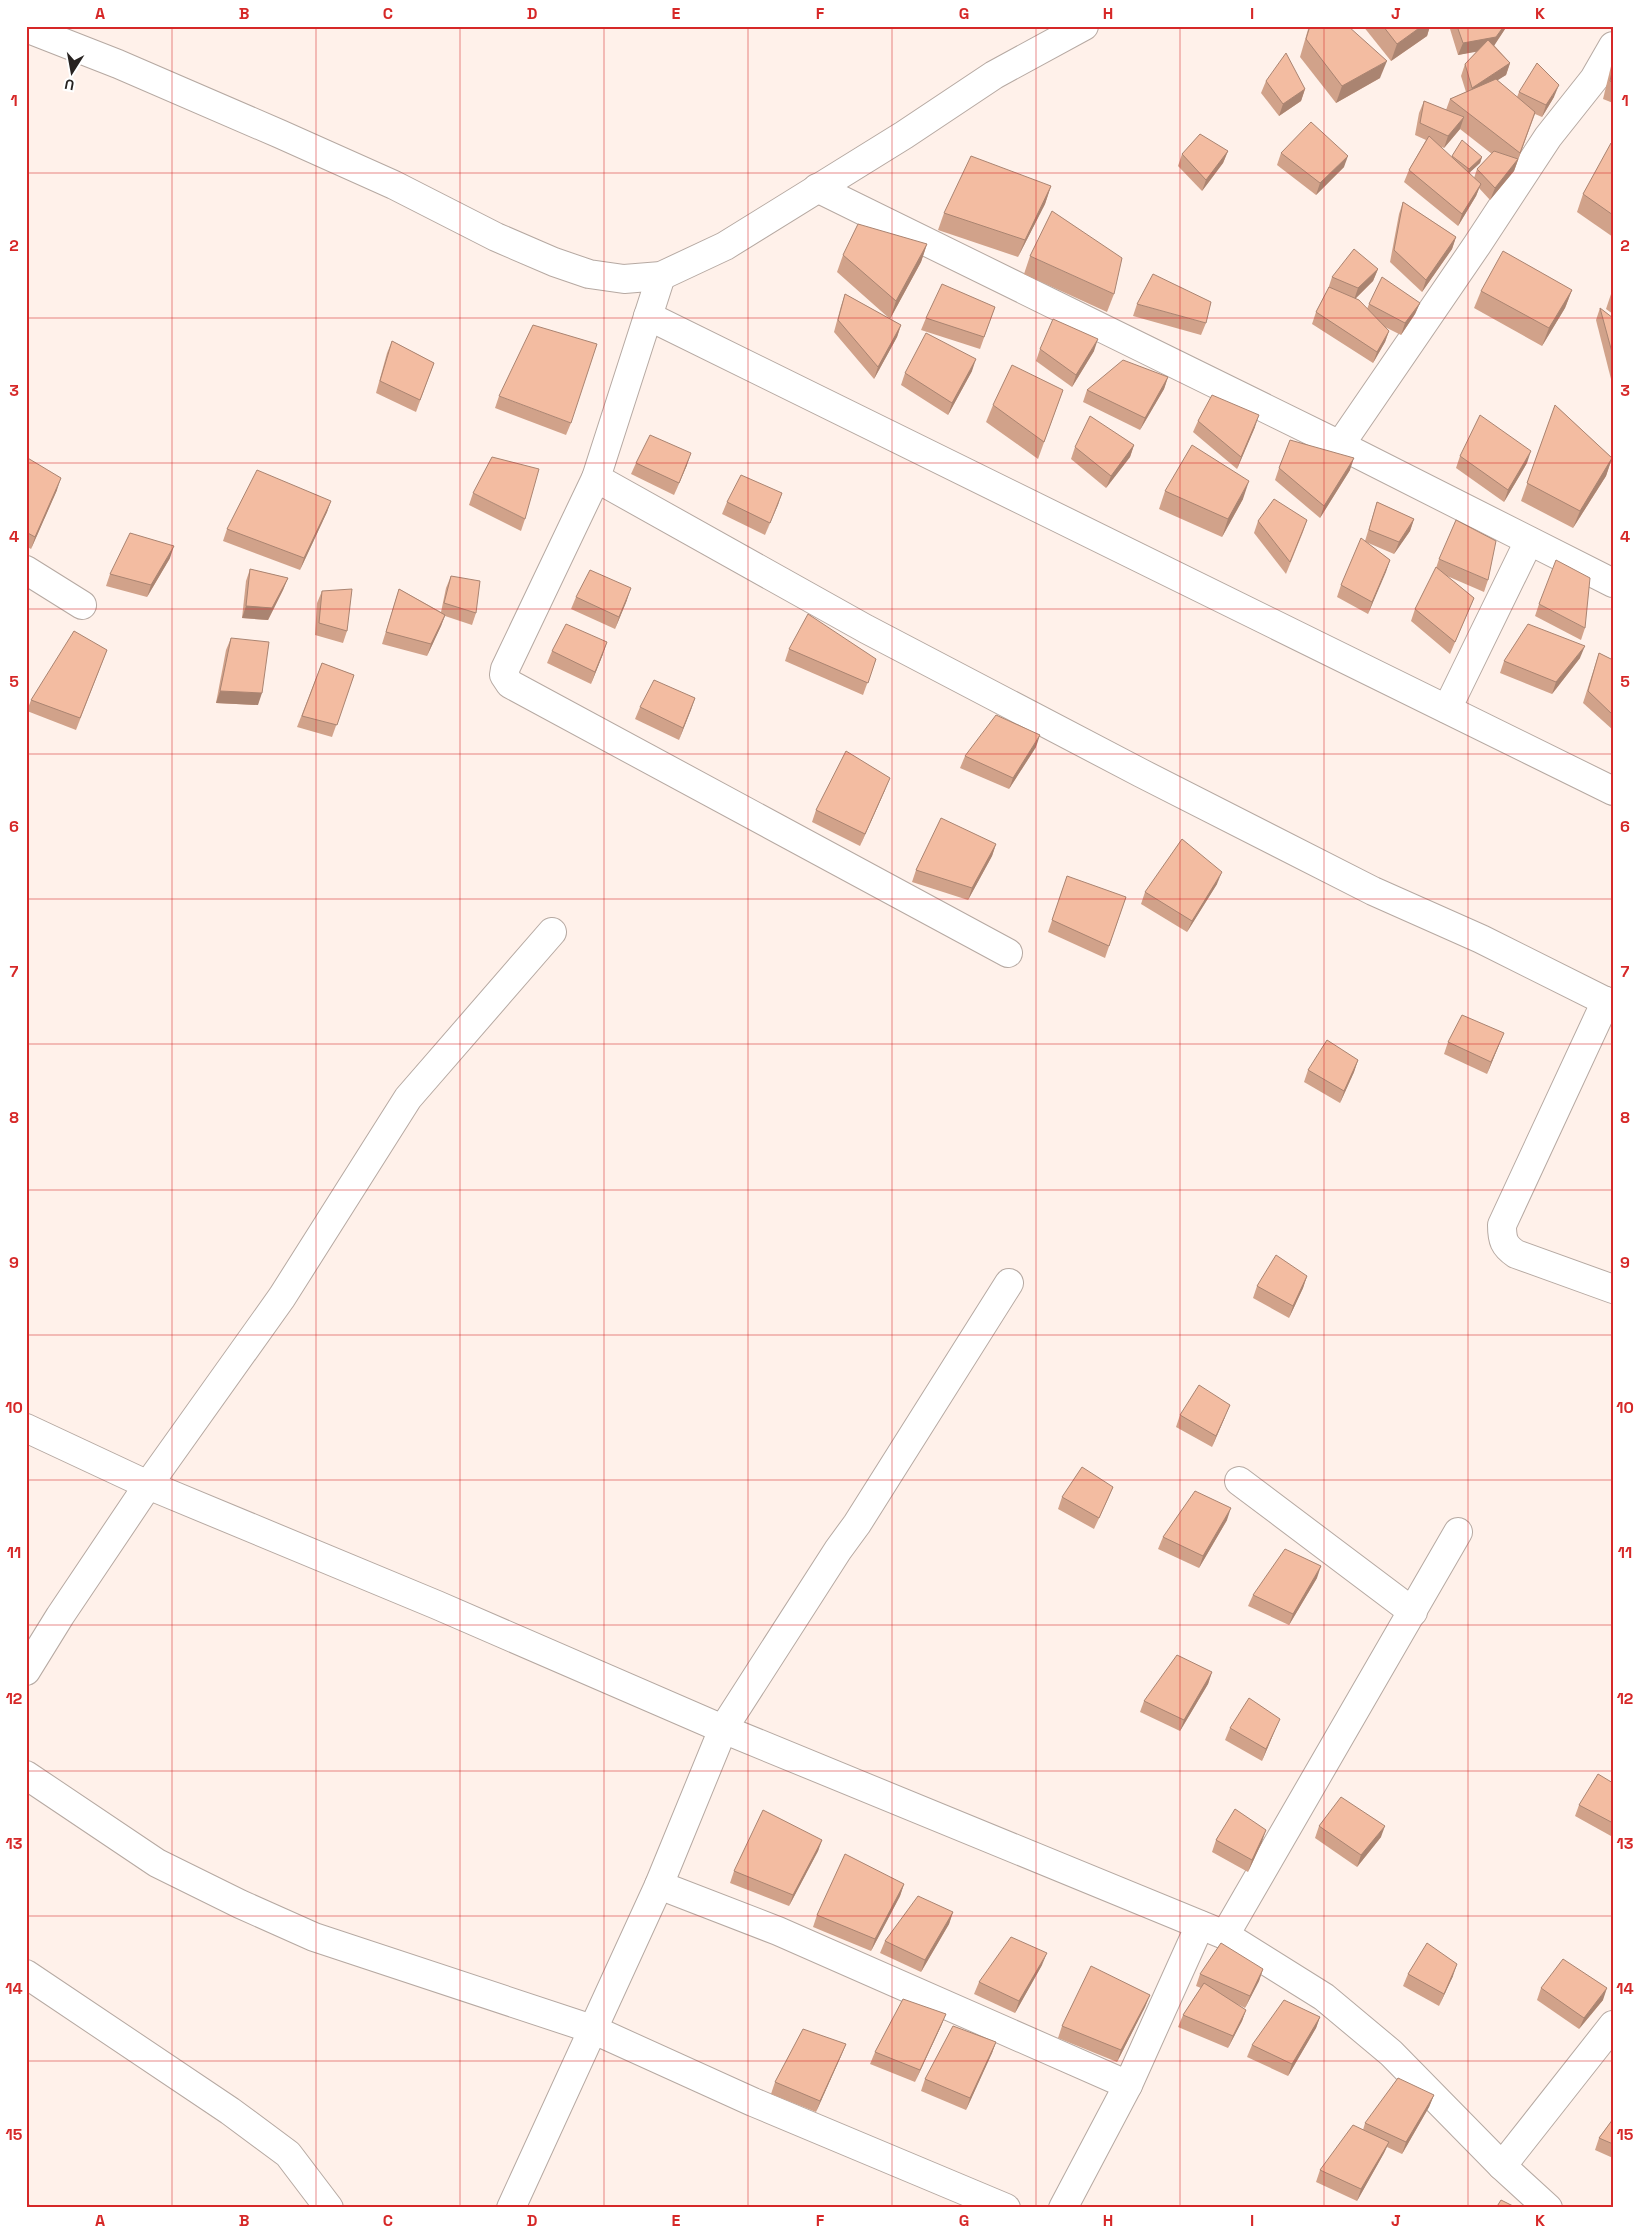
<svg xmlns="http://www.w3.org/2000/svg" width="1639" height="2234" font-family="'Space Grotesk',sans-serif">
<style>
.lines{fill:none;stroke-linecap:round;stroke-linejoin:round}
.minor-casing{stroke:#b6a9a2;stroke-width:30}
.major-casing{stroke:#b6a9a2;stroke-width:30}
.minor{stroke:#fff;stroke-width:28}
.major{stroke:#fff;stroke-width:28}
.wall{fill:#d1a28a;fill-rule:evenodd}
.shaded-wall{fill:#aa8471}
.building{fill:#f3bca1;stroke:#aa8471}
.grid{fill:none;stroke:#d62828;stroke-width:1;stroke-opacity:0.55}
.neatline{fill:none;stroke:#d62828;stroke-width:2}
.grid-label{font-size:16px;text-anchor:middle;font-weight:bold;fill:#d62828}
</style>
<rect width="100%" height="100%" fill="#fff1ea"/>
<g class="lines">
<defs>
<g id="minor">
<polyline points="817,188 1340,445 1613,583"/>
<polyline points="661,276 596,478 866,629 1141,773 1373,891 1481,939 1613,1005"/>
<polyline points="648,316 1613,791"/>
<polyline points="1340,445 1477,245 1548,137 1594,79 1613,46"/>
<polyline points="596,478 505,669 504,675 510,684 1008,953"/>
<polyline points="26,570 82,605"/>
<polyline points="1447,709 1529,541"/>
<path d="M1606,1001L1502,1225C1502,1240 1504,1246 1516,1254L1613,1289"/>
<polyline points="26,1428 148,1485 437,1605 723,1729 1225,1935 1324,1997 1391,2053 1502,2166 1548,2208"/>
<polyline points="1239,1481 1413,1612"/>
<polyline points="26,1671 60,1616 148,1485 282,1297 408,1098 552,932"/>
<polyline points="26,1775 157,1863 240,1904 314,1937 592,2029 753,2102 1006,2208"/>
<polyline points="659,1885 778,1931 1128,2085"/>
<polyline points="1225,1935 1458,1532"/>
<polyline points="26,1974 230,2111 288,2154 329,2208"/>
<polyline points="1502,2166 1613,2025"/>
<polyline points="511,2208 659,1885 723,1729 838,1550 857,1524 1009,1283"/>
<polyline points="1063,2208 1128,2085 1200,1925"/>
</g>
<polyline id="major" points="26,28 118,64 280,134 394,185 496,237 554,262 589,274 624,279 661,276 725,246 904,135 994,75 1084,26"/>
</defs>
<use href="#minor" class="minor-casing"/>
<use href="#major" class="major-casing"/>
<use href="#minor" class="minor"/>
<use href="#major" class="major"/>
</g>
<g class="wall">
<polygon points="1309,26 1348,26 1380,78 1336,103 1300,57"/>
<polygon points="1363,26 1430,26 1427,36 1391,61"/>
<path d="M1448,26H1507L1494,45L1510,63L1506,75L1497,80L1517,97L1519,92L1554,97L1542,117L1535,114L1514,171L1490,200L1479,188L1476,196L1458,226L1404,182L1409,170L1426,140L1415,135L1419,113L1424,101L1446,110L1450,99L1466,92L1461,76L1465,64L1477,51L1458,55L1450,29ZM1460,129L1492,154L1477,169L1474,178L1469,173L1480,163L1482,157L1452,156V158L1439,146L1444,148Z"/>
<polygon points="1613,58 1613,103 1603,99"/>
<polygon points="1266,81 1305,89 1301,101 1279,116 1261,93"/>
<polygon points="1613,144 1613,237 1577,212 1583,194"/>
<polygon points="1228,151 1223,163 1202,191 1178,166 1182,154"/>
<polygon points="1281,153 1344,167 1316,195 1277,165"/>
<polygon points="1051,186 1045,204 1018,257 938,230 944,213"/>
<polygon points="1403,202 1456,237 1452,249 1422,292 1390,262 1399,214"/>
<polygon points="927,244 921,262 890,319 901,325 897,337 874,379 834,332 841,306 845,294 890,319 837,272 843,255"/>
<polygon points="1030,256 1114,294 1107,312 1024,274"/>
<polygon points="1378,269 1373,281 1355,299 1367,309 1369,304 1420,303 1415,314 1401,335 1385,327 1389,331 1385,342 1373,363 1312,324 1316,312 1328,289 1332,277"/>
<polygon points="1572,290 1565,308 1542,346 1474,308 1481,291"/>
<polygon points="1612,291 1613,291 1613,314 1606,309"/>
<polygon points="1137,304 1206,323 1201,335 1133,316"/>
<polygon points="995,307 980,349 921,330 926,318"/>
<polygon points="1600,308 1613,318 1613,377 1611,379 1596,320"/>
<polygon points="392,341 434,363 416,412 376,393 387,353"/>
<polygon points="1040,349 1094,351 1072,387 1036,361"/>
<polygon points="972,371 948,415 901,385 905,373"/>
<polygon points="1168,377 1164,389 1140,430 1083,402 1087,390"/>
<polygon points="1063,390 1038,459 986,422 993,405"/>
<polygon points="499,396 571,423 566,435 495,408"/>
<polygon points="1555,405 1612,458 1606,476 1573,528 1521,501"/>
<polygon points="1198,421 1255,427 1237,469 1193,432"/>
<polygon points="1134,445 1130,457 1106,488 1071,459 1075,447"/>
<polygon points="1460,456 1527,463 1504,502 1456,468"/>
<polygon points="26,457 57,490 31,549 26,546"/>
<polygon points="636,463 687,465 674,495 631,474"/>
<polygon points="1279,468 1350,470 1320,518 1275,480"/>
<polygon points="1165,491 1243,499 1222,537 1159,509"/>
<polygon points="473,493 525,519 521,531 469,505"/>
<polygon points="782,493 765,535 722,514 727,502"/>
<polygon points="331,501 327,512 300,570 223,541 227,529"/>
<polygon points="1377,502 1414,519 1410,531 1394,554 1366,542 1390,560 1368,614 1337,597 1341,585 1365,541"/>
<polygon points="1307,520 1303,532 1286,574 1254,533 1258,521"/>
<polygon points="170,558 147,597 106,586 110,574"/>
<polygon points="1439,559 1488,580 1484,592 1447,576 1474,598 1450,654 1411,621 1415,609 1436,568"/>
<polygon points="250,569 288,578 283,590 268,620 242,618 246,581"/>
<polygon points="451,576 476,613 472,625 445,616 441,626 427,656 382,644 399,589 441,612 446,588"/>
<polygon points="322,591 347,631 343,643 315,635 317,603"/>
<polygon points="576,597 627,600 615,629 571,609"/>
<polygon points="1539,604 1585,628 1581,640 1535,616"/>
<polygon points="231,638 258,705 216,703 226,650"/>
<polygon points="789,649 876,659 863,695 785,661"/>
<polygon points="107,650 76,730 27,711 31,700"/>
<polygon points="552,651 603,654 591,684 547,663"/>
<polygon points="1599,653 1613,660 1613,730 1583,703"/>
<polygon points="1580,658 1552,694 1500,673 1504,661"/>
<polygon points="322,663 354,675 332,737 297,727"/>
<polygon points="695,698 679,740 635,719 640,707"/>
<polygon points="1036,747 1009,789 960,768 965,756"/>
<polygon points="885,790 860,846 812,822 816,810"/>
<polygon points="996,844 992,856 968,900 912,882 916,870"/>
<polygon points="1217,884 1187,932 1141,904 1145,892"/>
<polygon points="1063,888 1126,897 1105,958 1048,932"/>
<polygon points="1448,1042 1499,1045 1487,1074 1444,1054"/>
<polygon points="1358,1060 1354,1072 1340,1103 1304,1082 1308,1070"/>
<polygon points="1307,1276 1303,1288 1289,1318 1253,1298 1257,1286"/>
<polygon points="1180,1415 1225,1417 1212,1447 1176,1427"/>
<polygon points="1113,1487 1108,1499 1094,1529 1058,1509 1062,1497"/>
<polygon points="1227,1520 1199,1568 1158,1549 1163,1537"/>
<polygon points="1317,1578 1289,1625 1248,1606 1253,1595"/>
<polygon points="1212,1672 1208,1684 1180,1731 1140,1712 1144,1701"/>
<polygon points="1230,1728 1275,1730 1262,1761 1225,1740"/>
<polygon points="1613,1783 1613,1833 1611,1836 1575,1816 1579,1805"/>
<polygon points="1319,1826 1381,1837 1357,1867 1315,1838"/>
<polygon points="822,1840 818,1851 789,1906 730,1883 734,1871"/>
<polygon points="1216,1840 1262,1842 1248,1872 1212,1852"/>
<polygon points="904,1884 900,1896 871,1951 813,1927 817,1915"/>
<polygon points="953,1912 949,1924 921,1972 880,1953 885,1941"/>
<polygon points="1042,1965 1015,2013 974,1994 979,1982"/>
<polygon points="1263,1969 1259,1981 1245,2008 1237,2004 1246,2010 1242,2021 1228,2048 1178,2027 1183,2015 1201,1988 1196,1986 1200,1974"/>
<polygon points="1408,1974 1453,1976 1439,2006 1403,1986"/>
<polygon points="1541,1988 1603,2000 1579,2029 1537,2000"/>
<polygon points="1150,1995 1145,2007 1117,2062 1058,2038 1062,2026"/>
<polygon points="946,2014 941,2026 915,2082 870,2064 875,2052"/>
<polygon points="1320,2017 1316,2028 1288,2076 1247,2057 1252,2045"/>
<polygon points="996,2042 992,2053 966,2110 921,2091 925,2079"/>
<polygon points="846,2044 841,2056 816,2112 771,2094 775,2082"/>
<polygon points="1434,2095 1429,2107 1402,2154 1387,2147 1384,2153 1357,2201 1316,2182 1320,2170 1363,2130 1365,2123"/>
<polygon points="1613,2119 1613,2158 1595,2150 1599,2138"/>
</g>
<g class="shaded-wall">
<polygon points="1422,26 1430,26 1427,36 1391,61 1397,44"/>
<polygon points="1504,26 1507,26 1492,49 1458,55 1463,43"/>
<polygon points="1387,61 1380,78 1336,103 1342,86"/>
<polygon points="1510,63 1506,75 1468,99 1472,88"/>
<polygon points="1559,85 1554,97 1542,117 1546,105"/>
<polygon points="1305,89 1301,101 1279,116 1283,104"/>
<polygon points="1535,112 1514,171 1490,200 1495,188 1518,159"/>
<polygon points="1464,117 1460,129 1444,148 1448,136"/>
<polygon points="1228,151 1223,163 1202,191 1206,180"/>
<polygon points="1348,156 1344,167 1316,195 1320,183"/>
<polygon points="1482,157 1480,163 1467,175 1469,169"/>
<polygon points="1481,184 1476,196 1458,226 1462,214"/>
<polygon points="1051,186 1045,204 1018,257 1025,240"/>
<polygon points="1456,237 1452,249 1422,292 1426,280"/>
<polygon points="927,244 921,262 890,319 896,301"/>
<polygon points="1378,269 1373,281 1354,300 1358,288"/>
<polygon points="1572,290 1565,308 1542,346 1549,328"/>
<polygon points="1420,303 1415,314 1401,335 1405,323"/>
<polygon points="901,325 897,337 874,379 878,367"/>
<polygon points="1389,331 1385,342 1373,363 1377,352"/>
<polygon points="1098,339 1094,351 1072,387 1076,375"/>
<polygon points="976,359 972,371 948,415 952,403"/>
<polygon points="1168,377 1164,389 1140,430 1145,418"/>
<polygon points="1259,415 1255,427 1237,469 1241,457"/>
<polygon points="1134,445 1130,457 1106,488 1111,476"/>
<polygon points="1531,451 1527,463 1504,502 1508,490"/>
<polygon points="691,453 687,465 674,495 679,483"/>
<polygon points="1354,458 1350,470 1320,518 1324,506"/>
<polygon points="1612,458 1606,476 1573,528 1580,511"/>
<polygon points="61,478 57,490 31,549 35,537"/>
<polygon points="1249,481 1243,499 1222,537 1228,519"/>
<polygon points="782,493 778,505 765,535 770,523"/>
<polygon points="331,501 327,512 300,570 304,558"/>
<polygon points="1414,519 1410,531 1394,554 1399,542"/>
<polygon points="174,546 170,558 147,597 151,585"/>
<polygon points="1390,560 1386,572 1368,614 1372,602"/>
<polygon points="288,578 283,590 268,620 242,618 246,606"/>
<polygon points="631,588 627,600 615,629 619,617"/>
<polygon points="445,615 441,626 427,656 431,644"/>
<polygon points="607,642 603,654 591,684 595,672"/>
<polygon points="1585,646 1580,658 1552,694 1556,682"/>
<polygon points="220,691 262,693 258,705 216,703"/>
<polygon points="695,698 691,710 679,740 683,728"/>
<polygon points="1040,735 1036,747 1009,789 1013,778"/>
<polygon points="890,778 885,790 860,846 865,834"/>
<polygon points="996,844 992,856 968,900 972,888"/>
<polygon points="1222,872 1217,884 1187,932 1192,921"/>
<polygon points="1504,1033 1499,1045 1487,1074 1491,1062"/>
<polygon points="1358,1060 1354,1072 1340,1103 1344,1091"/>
<polygon points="1307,1276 1303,1288 1289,1318 1293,1306"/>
<polygon points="1230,1405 1225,1417 1212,1447 1216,1436"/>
<polygon points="1231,1508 1227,1520 1199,1568 1203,1556"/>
<polygon points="1321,1566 1317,1578 1289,1625 1293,1614"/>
<polygon points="1212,1672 1208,1684 1180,1731 1184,1720"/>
<polygon points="1280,1719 1275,1730 1262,1761 1266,1749"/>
<polygon points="1385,1826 1381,1837 1357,1867 1361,1855"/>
<polygon points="1266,1830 1262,1842 1248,1872 1252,1860"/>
<polygon points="822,1840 818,1851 789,1906 793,1895"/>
<polygon points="904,1884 900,1896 871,1951 875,1939"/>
<polygon points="953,1912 949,1924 921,1972 925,1960"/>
<polygon points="1047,1953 1042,1965 1015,2013 1019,2001"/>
<polygon points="1457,1964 1453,1976 1439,2006 1444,1994"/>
<polygon points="1263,1969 1259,1981 1245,2008 1250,1996"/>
<polygon points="1607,1988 1603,2000 1579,2029 1584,2018"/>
<polygon points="1150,1995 1145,2007 1117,2062 1121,2050"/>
<polygon points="1246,2010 1242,2021 1228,2048 1233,2036"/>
<polygon points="946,2014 941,2026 915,2082 920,2070"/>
<polygon points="1320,2017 1316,2028 1288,2076 1292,2064"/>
<polygon points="996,2042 992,2053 966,2110 970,2098"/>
<polygon points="846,2044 841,2056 816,2112 820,2101"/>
<polygon points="1434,2095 1429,2107 1402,2154 1406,2142"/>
<polygon points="1389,2142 1384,2153 1357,2201 1361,2189"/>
</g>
<g class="building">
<polygon points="1310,26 1348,26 1387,61 1342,86 1306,39"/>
<polygon points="1383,26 1422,26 1397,44"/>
<polygon points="1457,26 1504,26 1496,37 1463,43"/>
<polygon points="1488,40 1510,63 1472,88 1465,64"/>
<polygon points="1286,53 1305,89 1283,104 1266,81"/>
<polygon points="1537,63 1559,85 1546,105 1519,92"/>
<polygon points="1613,68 1613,83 1610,81"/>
<polygon points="1496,79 1535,112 1520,153 1450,99"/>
<polygon points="1424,101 1464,117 1448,136 1420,123"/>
<polygon points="1311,122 1348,156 1320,183 1281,153"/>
<polygon points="1200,134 1228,151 1206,180 1182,154"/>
<polygon points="1429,136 1481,184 1462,214 1409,170"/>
<polygon points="1462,140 1482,157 1469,169 1452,156"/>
<polygon points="1611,143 1613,144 1613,215 1583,194"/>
<polygon points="1494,151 1518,159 1495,188 1477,169"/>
<polygon points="971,156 1051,186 1025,240 944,213"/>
<polygon points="1403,202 1456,237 1426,280 1394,250"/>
<polygon points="1052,211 1122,258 1114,294 1030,256"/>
<polygon points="858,224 927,244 896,301 843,255"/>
<polygon points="1354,249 1378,269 1358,288 1332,277"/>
<polygon points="1503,251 1572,290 1549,328 1481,291"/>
<polygon points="1153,274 1211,302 1206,323 1137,304"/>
<polygon points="1382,277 1420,303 1405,323 1369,304"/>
<polygon points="942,284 995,307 984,337 926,318"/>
<polygon points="1329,287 1359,300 1389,331 1377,352 1316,312"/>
<polygon points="845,294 901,325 878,367 838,320"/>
<polygon points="1600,308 1613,318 1613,356"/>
<polygon points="1053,319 1098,339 1076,375 1040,349"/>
<polygon points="533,325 597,344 571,423 499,396"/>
<polygon points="926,333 976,359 952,403 905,373"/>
<polygon points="392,341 434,363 420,400 380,381"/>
<polygon points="1123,360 1168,377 1145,418 1087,390"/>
<polygon points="1012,365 1063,390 1044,442 993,405"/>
<polygon points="1212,395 1259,415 1241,457 1198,421"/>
<polygon points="1555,405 1612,458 1580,511 1527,483"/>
<polygon points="1480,415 1531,451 1508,490 1460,456"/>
<polygon points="1090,416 1134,445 1111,476 1075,447"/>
<polygon points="650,435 691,453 679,483 636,463"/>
<polygon points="1290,440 1354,458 1324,506 1279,468"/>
<polygon points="1192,445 1249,481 1228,519 1165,491"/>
<polygon points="26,457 61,478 35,537 26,532"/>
<polygon points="492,457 539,469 525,519 473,493"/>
<polygon points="257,470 331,501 304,558 227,529"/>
<polygon points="741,475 782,493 770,523 727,502"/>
<polygon points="1274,499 1307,520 1290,562 1258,521"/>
<polygon points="1377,502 1414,519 1399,542 1369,530"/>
<polygon points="1456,520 1496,541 1488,580 1439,559"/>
<polygon points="130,533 174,546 151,585 110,574"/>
<polygon points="1361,538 1390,560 1372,602 1341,585"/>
<polygon points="1556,560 1590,578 1585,628 1539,604"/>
<polygon points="1436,567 1474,598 1455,642 1415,609"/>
<polygon points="250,569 288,578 272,608 246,606"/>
<polygon points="590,570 631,588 619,617 576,597"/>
<polygon points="451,576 480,581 476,613 444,603"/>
<polygon points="352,589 347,631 319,623 322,591"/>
<polygon points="399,589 445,615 431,644 386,632"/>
<polygon points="808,614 876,659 868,683 789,649"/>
<polygon points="566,624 607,642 595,672 552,651"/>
<polygon points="1528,624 1585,646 1556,682 1504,661"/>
<polygon points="74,631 107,650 80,718 31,700"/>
<polygon points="231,638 269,642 262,693 220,691"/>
<polygon points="1599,653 1613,660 1613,715 1588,691"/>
<polygon points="322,663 354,675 337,725 302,716"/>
<polygon points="654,680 695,698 683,728 640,707"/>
<polygon points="996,715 1040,735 1013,778 965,756"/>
<polygon points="846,751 890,778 865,834 816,810"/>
<polygon points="941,818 996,844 972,888 916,870"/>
<polygon points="1182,839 1222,872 1192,921 1145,892"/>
<polygon points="1067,876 1126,897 1109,946 1052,920"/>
<polygon points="1462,1015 1504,1033 1491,1062 1448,1042"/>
<polygon points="1327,1040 1358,1060 1344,1091 1308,1070"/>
<polygon points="1276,1255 1307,1276 1293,1306 1257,1286"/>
<polygon points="1199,1385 1230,1405 1216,1436 1180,1415"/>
<polygon points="1082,1467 1113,1487 1099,1518 1062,1497"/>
<polygon points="1195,1491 1231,1508 1203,1556 1163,1537"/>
<polygon points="1285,1549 1321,1566 1293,1614 1253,1595"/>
<polygon points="1177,1655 1212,1672 1184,1720 1144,1701"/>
<polygon points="1249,1698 1280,1719 1266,1749 1230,1728"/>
<polygon points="1598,1774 1613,1783 1613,1823 1579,1805"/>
<polygon points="1341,1797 1385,1826 1361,1855 1319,1826"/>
<polygon points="1235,1809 1266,1830 1252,1860 1216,1840"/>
<polygon points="763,1810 822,1840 793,1895 734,1871"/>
<polygon points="845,1854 904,1884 875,1939 817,1915"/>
<polygon points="918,1896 953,1912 925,1960 885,1941"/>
<polygon points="1011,1937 1047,1953 1019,2001 979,1982"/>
<polygon points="1221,1943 1263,1969 1250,1996 1200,1974"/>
<polygon points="1427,1943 1457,1964 1444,1994 1408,1974"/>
<polygon points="1563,1959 1607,1988 1584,2018 1541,1988"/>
<polygon points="1091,1966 1150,1995 1121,2050 1062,2026"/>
<polygon points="1204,1983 1246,2010 1233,2036 1183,2015"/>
<polygon points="903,1999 946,2014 920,2070 875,2052"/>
<polygon points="1284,2000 1320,2017 1292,2064 1252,2045"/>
<polygon points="953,2026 996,2042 970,2098 925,2079"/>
<polygon points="803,2029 846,2044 820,2101 775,2082"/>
<polygon points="1398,2078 1434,2095 1406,2142 1365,2123"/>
<polygon points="1613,2119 1613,2144 1599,2138"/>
<polygon points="1353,2125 1389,2142 1361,2189 1320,2170"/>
<polygon points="1501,2200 1517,2208 1496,2208"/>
<polygon points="26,2203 34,2208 26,2208"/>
</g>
<path class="grid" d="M172,26V2208M316,26V2208M460,26V2208M604,26V2208M748,26V2208M892,26V2208M1036,26V2208M1180,26V2208M1324,26V2208M1468,26V2208M26,173H1613M26,318H1613M26,463H1613M26,609H1613M26,754H1613M26,899H1613M26,1044H1613M26,1190H1613M26,1335H1613M26,1480H1613M26,1625H1613M26,1771H1613M26,1916H1613M26,2061H1613"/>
<rect width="1639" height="2234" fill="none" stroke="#ffffff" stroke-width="55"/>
<g transform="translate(72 72) rotate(191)" stroke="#ffffff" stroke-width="4" paint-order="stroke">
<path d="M0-4L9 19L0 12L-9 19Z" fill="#272220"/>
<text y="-8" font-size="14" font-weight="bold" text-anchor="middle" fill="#272220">U</text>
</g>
<rect x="28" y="28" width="1584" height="2178" class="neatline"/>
<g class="grid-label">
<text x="100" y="19">A</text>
<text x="244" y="19">B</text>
<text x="388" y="19">C</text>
<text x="532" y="19">D</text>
<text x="676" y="19">E</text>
<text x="820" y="19">F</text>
<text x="964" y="19">G</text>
<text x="1108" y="19">H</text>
<text x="1252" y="19">I</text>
<text x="1396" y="19">J</text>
<text x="1540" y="19">K</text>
<text x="14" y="106">1</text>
<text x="1625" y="106">1</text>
<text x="14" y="251">2</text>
<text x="1625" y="251">2</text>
<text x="14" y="396">3</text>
<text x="1625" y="396">3</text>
<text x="14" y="542">4</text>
<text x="1625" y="542">4</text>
<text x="14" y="687">5</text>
<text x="1625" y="687">5</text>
<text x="14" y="832">6</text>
<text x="1625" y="832">6</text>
<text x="14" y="977">7</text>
<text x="1625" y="977">7</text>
<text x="14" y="1123">8</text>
<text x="1625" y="1123">8</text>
<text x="14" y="1268">9</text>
<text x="1625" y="1268">9</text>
<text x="14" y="1413">10</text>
<text x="1625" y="1413">10</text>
<text x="14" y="1558">11</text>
<text x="1625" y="1558">11</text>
<text x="14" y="1704">12</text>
<text x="1625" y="1704">12</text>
<text x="14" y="1849">13</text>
<text x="1625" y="1849">13</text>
<text x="14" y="1994">14</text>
<text x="1625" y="1994">14</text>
<text x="14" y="2140">15</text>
<text x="1625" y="2140">15</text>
<text x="100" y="2226">A</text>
<text x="244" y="2226">B</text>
<text x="388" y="2226">C</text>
<text x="532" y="2226">D</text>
<text x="676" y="2226">E</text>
<text x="820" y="2226">F</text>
<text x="964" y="2226">G</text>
<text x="1108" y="2226">H</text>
<text x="1252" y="2226">I</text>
<text x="1396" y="2226">J</text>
<text x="1540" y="2226">K</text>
</g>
</svg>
